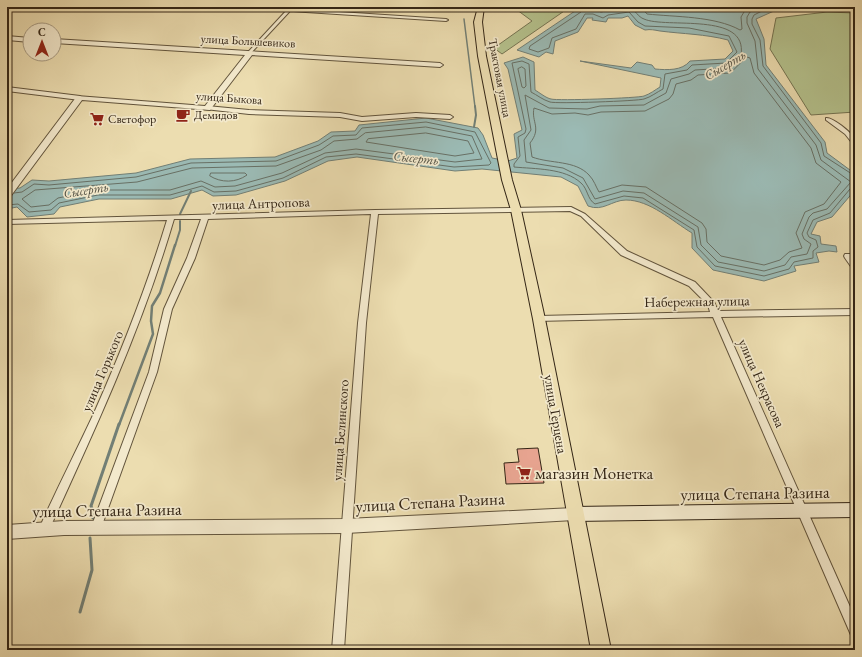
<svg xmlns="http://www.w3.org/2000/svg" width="862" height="657" font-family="'EB Garamond',serif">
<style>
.green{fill:#b5c28d;stroke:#747452}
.water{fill:#9bbab4;stroke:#727f75}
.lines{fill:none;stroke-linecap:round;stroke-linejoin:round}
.shore{stroke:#687065;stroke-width:1}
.stream-far3{stroke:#727f75;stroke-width:1.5}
.stream-far2{stroke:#727f75;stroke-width:2}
.stream-far1{stroke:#727f75;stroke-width:2.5}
.stream{stroke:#727f75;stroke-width:3}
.building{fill:#e7a490;stroke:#342616}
.minor-casing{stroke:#62543c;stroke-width:2}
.tertiary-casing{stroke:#62543c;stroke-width:2}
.secondary-casing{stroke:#342616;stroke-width:2}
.primary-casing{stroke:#342616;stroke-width:2}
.minor{fill:#f3e9cc;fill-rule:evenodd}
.tertiary{fill:#f3e9cc;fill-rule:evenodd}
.secondary{fill:#f3e9cc;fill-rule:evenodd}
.primary{fill:#ecddb0;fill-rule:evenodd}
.labels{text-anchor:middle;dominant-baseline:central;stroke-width:3.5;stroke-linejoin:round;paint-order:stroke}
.far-street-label{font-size:12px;fill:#342616;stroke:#f3e9cc}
.far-poi-label{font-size:12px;fill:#342616;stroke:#f3e9cc;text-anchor:start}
.far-water-label{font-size:13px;font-style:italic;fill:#535245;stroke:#f3e9cc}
.street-label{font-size:14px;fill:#342616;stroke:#f3e9cc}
.near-poi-label{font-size:17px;fill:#342616;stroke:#f3e9cc;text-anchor:start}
.near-street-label{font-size:17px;fill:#342616;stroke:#f3e9cc}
</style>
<rect width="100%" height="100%" fill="#ecddb0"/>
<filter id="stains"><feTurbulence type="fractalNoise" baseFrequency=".005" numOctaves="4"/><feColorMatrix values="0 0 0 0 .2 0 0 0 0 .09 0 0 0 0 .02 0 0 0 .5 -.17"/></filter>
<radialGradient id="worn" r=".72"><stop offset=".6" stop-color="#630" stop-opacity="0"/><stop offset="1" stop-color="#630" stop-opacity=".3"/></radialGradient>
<g class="green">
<polygon points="513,7 570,7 502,54 494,48 532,21"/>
<polygon points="827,12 855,13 855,112 811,115 770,49 776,18"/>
</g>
<path class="water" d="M581,7H783L756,19L764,39L766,65L825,142L827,153L854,173L855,190L832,217L817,222L811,234L820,236L821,244L836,246L837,252L829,251L816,253L819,262L794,266L796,271L764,281L713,270L692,248V233C672,221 650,200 626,200C612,200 603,212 588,206L578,186L561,177L482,169L455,171L357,157L328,161L285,181L236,195L213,196L202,190L171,199H99L60,207L54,214L27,217L17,207L7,209V189L20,188L32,180L49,181L136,173L190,159L275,157L318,141L331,132L355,131L359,125L426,118L478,128L483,135L492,158L508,161L517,158L514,134L522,130L508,69L504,63L523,57L534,62L535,90C540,93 546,98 551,99C557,101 639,98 644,96C650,94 655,90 660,87L661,78L580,61L631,68L637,62L652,65L655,69C667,70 682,71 690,61L725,59L733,51L728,40C705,34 683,34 660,31C654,30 651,29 645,30L635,25L628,16L622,18H608L606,22L592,20L593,18H587L578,32L555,41L553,54L546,52L539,57L517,50Z"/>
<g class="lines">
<g class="shore">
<path d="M583,7L581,12L530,46L529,49L538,52L549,48L552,38L576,29L585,14H593L603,18L608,15L629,12L638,22L645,26L689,28L729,36L737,52L726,63L692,65L687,70L665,74L663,89C657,92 651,97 644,99C639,101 555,104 550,102C543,100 537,95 531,92L529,64L522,61L512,63L526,129L525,133L518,137L520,156L514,164V167C535,169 565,168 581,183C588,189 587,199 595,204L624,196L643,198L694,230L697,247L715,266L764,276L789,269L794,262L813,258V251L818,247L816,240L809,237L807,233L813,220L830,213L850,189L855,188"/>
<polyline points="588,7 601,12 626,7"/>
<path d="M630,7C635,10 638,17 644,19C666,29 748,11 741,55L728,68L695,70L689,74L671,79L666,93L644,105L600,106L587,109L549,108L525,95L531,130L524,140L526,162L563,168L583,178L595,199L623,191L644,193L698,227L701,245L718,262L764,271L785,265L791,257L807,254L811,244L804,239L802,234L809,217L813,213L827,209L851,182L821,160L816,145L758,69L755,41L747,23V17L750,12L761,7"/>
<path d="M641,7L647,14C675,17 715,16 740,30L742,29L741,17L747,7"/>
<polyline points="770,7 754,15 752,19 752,24 760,40 763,66 821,143 824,156 855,176"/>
<path d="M747,57L750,58L754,73L811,148L816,163L841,182L824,204L805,212L796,233L802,248L789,252L780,260L764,265L721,256L707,242L706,229L702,223L646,187L622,185L599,192C596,187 594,180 589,175C575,160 551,164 532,157L530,143C542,128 531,122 534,108L552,114L575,113L588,115L601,112L645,111L669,99L673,94L676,84L691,80L698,75L730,73Z"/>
<polygon points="522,67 525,69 526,86 524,88 522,87 518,69"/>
<polygon points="426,127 472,136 482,159 455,162 356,149 325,153 282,173 235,186 215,187 201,181 170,190 97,190 58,198 49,205 31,207 22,199 35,190 137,182 192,168 276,166 321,150 334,141 357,139 365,133"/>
<polygon points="426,133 468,141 474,153 455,156 366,142 368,139"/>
<path d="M211,173H245L247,175C236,183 221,183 210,176Z"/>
<polyline points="7,205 18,204 29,212 51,210 59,203 98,195 170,195 202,186 214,192 236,191 283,178 326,157 356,154 454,167 489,165 491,163 475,132 426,122 362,128 356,135 333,136 319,145 276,161 191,163 136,177 49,185 34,184 22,192 14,193"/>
</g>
<polyline class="stream-far3" points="464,19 475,107"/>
<g class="stream-far2">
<polyline points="474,127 476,115 475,106"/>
<polyline points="180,214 191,191"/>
<polyline points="175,246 180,230 180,221"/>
</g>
<polyline class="stream-far1" points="119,425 153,334 151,321 152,306 160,293 175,245"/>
<g class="stream">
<polyline points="93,518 94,513 91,506 119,424"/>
<polyline points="80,612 92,570 90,538"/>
</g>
</g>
<polygon class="building" points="538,448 544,483 506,484 504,463 519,462 517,449"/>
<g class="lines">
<defs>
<g id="minor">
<polygon points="239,7 288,9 290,7 294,7 293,9 446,19 448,20 446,21 290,11 251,53 249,52 249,51 286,11 241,8"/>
<polygon points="7,87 80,96 83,98 80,100 7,91"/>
<polygon points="207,106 249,110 340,113 362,117 416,113 450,115 453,117 450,119 416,117 362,121 340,117 249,114 205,109 205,107"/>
<path d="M826,118C832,117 851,132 854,138C855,140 855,143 855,145L853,144L845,134L826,120Z"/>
<path d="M571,207L585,214L627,251L695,282L714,302L718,311L855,309V315L721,317L855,618V637L851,635L713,317L536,321L535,319L539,316L710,312L708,305L689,286L621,255L581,216L570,211L378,214L366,323L344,650H332L358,323L371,214L208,219L195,258L172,309L157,372L101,528L100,531L96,533L92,531L91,528L149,372L164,309L187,258L201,219H174C142,328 95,430 48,532L44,534L40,532L39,529C56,490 76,452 94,413C122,350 147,286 167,220L7,224V220L375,210Z"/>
<polygon points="845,254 851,254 855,261 855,268 852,268 845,258 844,256"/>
</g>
<g id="tertiary">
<polygon points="7,36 30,38 30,42 7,40"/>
<polygon points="54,39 440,63 443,65 440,67 252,55 210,110 82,100 10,197 7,198 7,189 77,96 205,106 245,55 54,43"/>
<polygon points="574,508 579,509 581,514 579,519 574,520 346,533 64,535 7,539 7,525 64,521 346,519"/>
</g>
<polygon id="secondary" points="855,503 855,517 574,521 569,519 566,514 569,509 574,507"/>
<polygon id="primary" points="478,7 484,7 482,22 486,56 512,180 521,210 545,319 611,650 591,650 533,319 511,210 502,180 478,56 474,22"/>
</defs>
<use href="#minor" class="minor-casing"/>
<use href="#tertiary" class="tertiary-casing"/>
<use href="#secondary" class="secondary-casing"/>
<use href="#primary" class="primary-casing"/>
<use href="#minor" class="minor"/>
<use href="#tertiary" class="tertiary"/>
<use href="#secondary" class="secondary"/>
<use href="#primary" class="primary"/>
</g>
<defs>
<symbol id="cafe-bare" viewBox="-9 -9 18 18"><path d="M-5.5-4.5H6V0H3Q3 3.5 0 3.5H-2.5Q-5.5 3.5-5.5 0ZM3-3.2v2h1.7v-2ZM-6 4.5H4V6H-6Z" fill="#8f2418" stroke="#f3e9cc" stroke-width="2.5" paint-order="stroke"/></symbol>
<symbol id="supermarket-bare" viewBox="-9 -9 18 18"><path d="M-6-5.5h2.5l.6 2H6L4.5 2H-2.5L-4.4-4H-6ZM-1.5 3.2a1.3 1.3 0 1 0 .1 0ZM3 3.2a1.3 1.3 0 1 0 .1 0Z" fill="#8f2418" stroke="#f3e9cc" stroke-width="2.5" paint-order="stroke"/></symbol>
</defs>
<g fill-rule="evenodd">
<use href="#cafe-bare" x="173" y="105" width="20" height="20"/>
<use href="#supermarket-bare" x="87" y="109" width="20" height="20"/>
<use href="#supermarket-bare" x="514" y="463" width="20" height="20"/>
</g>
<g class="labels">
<g class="far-street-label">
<text transform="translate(248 41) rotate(3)">улица Большевиков</text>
<text transform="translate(500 78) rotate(79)">Трактовая улица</text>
<text transform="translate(229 98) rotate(4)">улица Быкова</text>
</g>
<g class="far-poi-label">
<text x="194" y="115">Демидов</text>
<text x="108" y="119">Светофор</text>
</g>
<g class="far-water-label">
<text transform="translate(725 65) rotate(-31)">Сысерть</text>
<text transform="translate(416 158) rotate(6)">Сысерть</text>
<text transform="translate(86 190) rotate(-9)">Сысерть</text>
</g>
<g class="street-label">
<text transform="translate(261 203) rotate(-2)">улица Антропова</text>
<text transform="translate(697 301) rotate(-1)">Набережная улица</text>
<text transform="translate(102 371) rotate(-67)">улица Горького</text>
<text transform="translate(762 383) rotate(66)">улица Некрасова</text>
<text transform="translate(556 414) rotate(80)">улица Герцена</text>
<text transform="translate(340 430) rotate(-86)">улица Белинского</text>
</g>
<g class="near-poi-label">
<text x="535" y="473">магазин Монетка</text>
</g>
<g class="near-street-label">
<text transform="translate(755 493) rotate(-1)">улица Степана Разина</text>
<text transform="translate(430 502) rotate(-3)">улица Степана Разина</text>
<text transform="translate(107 510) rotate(-1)">улица Степана Разина</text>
</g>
</g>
<rect width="862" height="657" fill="none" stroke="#ecddb0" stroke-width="24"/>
<rect x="8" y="8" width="846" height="641" fill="none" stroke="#342616" stroke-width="2"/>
<rect x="12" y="12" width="838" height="633" fill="none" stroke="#342616"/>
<g transform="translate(42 42)"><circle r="19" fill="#f3e9cc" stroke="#a79b83"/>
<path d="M0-3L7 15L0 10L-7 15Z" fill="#8f2418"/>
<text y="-6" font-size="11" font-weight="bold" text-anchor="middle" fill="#342616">С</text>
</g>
<rect width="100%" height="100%" filter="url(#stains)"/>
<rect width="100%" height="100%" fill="url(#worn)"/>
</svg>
